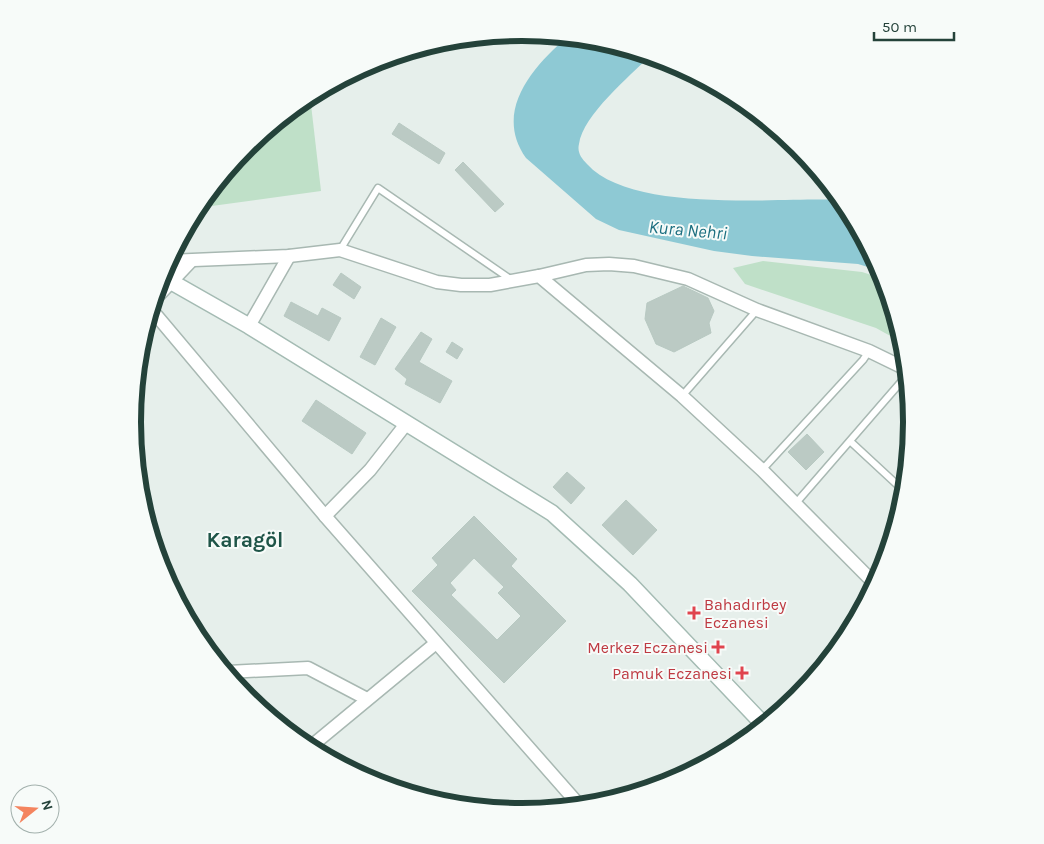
<svg xmlns="http://www.w3.org/2000/svg" width="1044" height="844" font-family="Karla,sans-serif">
<style>
.green{fill:#bfe0c8}
.water{fill:#8ec9d4}
.building{fill:#bbcac4;stroke:#b8c9c2;fill-rule:evenodd}
.lines{fill:none;stroke-linecap:round;stroke-linejoin:round}
.service-casing{stroke:#a8b8b2;stroke-width:9}
.minor-casing{stroke:#a8b8b2;stroke-width:15}
.secondary-casing{stroke:#a4bbb3;stroke-width:18}
.service{stroke:#fff;stroke-width:6}
.minor{stroke:#fff;stroke-width:12}
.secondary{stroke:#fff;stroke-width:15}
.health-dot{fill:#e0444e;stroke:#f7fbf9;stroke-width:2}
.labels{text-anchor:middle;dominant-baseline:central;stroke-width:4;stroke-linejoin:round;paint-order:stroke}
.health-label{font-size:16px;fill:#be3a42;stroke:#f7fbf9;text-anchor:end}
.water-label{font-size:18px;font-style:italic;fill:#1c6f80;stroke:#f7fbf9}
.district-label{font-size:21px;font-weight:bold;fill:#1f5548;stroke:#f7fbf9}
.rim{fill:none;stroke:#24423a;stroke-width:6}
</style>
<rect width="100%" height="100%" fill="#e6efeb"/>
<g class="green">
<polygon points="310,96 321,191 197,208 247,146"/>
<polygon points="763,261 862,272 884,279 903,343 876,328 745,284 733,268"/>
</g>
<path class="water" d="M567,37L598,40L650,56C630,76 583,115 579,144C577,152 581,158 587,164C632,214 778,197 841,200L881,271L858,264L752,256L714,251L619,230L596,219L526,158C493,111 533,67 567,37Z"/>
<g class="building">
<polygon points="399,123 445,153 439,164 392,134"/>
<polygon points="463,162 504,204 495,212 455,170"/>
<polygon points="341,273 361,287 354,299 333,285"/>
<polygon points="683,286 708,298 714,311 709,323 711,333 674,352 656,344 645,319 647,303"/>
<polygon points="291,302 318,316 322,308 341,318 329,341 284,316"/>
<polygon points="381,318 396,327 375,365 360,357"/>
<polygon points="421,332 432,339 419,362 452,381 440,403 405,384 407,379 395,369"/>
<polygon points="452,342 463,349 457,359 446,352"/>
<polygon points="316,400 366,433 352,454 302,421"/>
<polygon points="807,434 824,452 806,470 788,452"/>
<polygon points="567,472 585,488 571,504 553,487"/>
<polygon points="626,500 657,530 633,555 602,525"/>
<path d="M474,516L517,559L511,566L566,621L504,683L412,591L438,565L432,558ZM474,558L504,587L498,593L521,616L497,640L451,595L456,590L450,583Z"/>
</g>
<g class="lines">
<defs>
<g id="service">
<polyline points="340,250 378,188 513,281"/>
<polyline points="682,396 757,310"/>
<polyline points="851,442 905,492"/>
<polyline points="762,470 863,360 869,351"/>
<polyline points="796,503 907,375"/>
</g>
<g id="minor">
<polyline points="169,261 289,256 340,250 437,282 461,285 490,285 539,276 682,396 762,470 875,584"/>
<polyline points="539,276 586,265 609,264 634,266 688,279 757,310 869,351 906,369"/>
<polyline points="154,300 191,261"/>
<polyline points="151,309 325,516 580,806"/>
<polyline points="249,326 289,256"/>
<polyline points="325,516 370,470 406,424"/>
<polyline points="205,646 266,714"/>
<polyline points="228,672 308,668 367,699"/>
<polyline points="309,748 436,643"/>
</g>
<polyline id="secondary" points="161,276 249,326 552,513 630,584 764,725"/>
</defs>
<use href="#service" class="service-casing"/>
<use href="#minor" class="minor-casing"/>
<use href="#secondary" class="secondary-casing"/>
<use href="#service" class="service"/>
<use href="#minor" class="minor"/>
<use href="#secondary" class="secondary"/>
</g>
<g class="health-dot">
<path d="M691.5 605.5h5v5h5v5h-5v5h-5v-5h-5v-5h5z"/>
<path d="M715.5 639.5h5v5h5v5h-5v5h-5v-5h-5v-5h5z"/>
<path d="M739.5 665.5h5v5h5v5h-5v5h-5v-5h-5v-5h5z"/>
</g>
<g class="labels">
<g class="health-label">
<text x="704" y="604" text-anchor="start">Bahadırbey<tspan x="704" dy="18">Eczanesi</tspan></text>
<text x="708" y="647">Merkez Eczanesi</text>
<text x="732" y="673">Pamuk Eczanesi</text>
</g>
<g class="water-label">
<text transform="translate(688 230) rotate(5)">Kura Nehri</text>
</g>
<g class="district-label">
<text x="245" y="540">Karagöl</text>
</g>
</g>
<path d="M0 0H1044V844H0ZM141 422a381 381 0 1 1 762 0a381 381 0 1 1-762 0Z" fill="#f7fbf9" fill-rule="evenodd"/>
<path class="rim" d="M141 422a381 381 0 1 1 762 0a381 381 0 1 1-762 0Z"/>
<g transform="translate(35 809) rotate(73)"><circle r="24" fill="#f7fbf9" stroke="#a3b1ad"/>
<path d="M0-4L9 19L0 12L-9 19Z" fill="#f4845f"/>
<text y="-8" font-size="14" font-weight="bold" text-anchor="middle" fill="#24423a">N</text>
</g>
<path d="M874 32v8h80v-8" fill="none" stroke="#24423a" stroke-width="2.5"/>
<text x="882" y="32" font-size="15" fill="#24423a" stroke="#f7fbf9" stroke-width="4" paint-order="stroke">50 m</text>
</svg>
